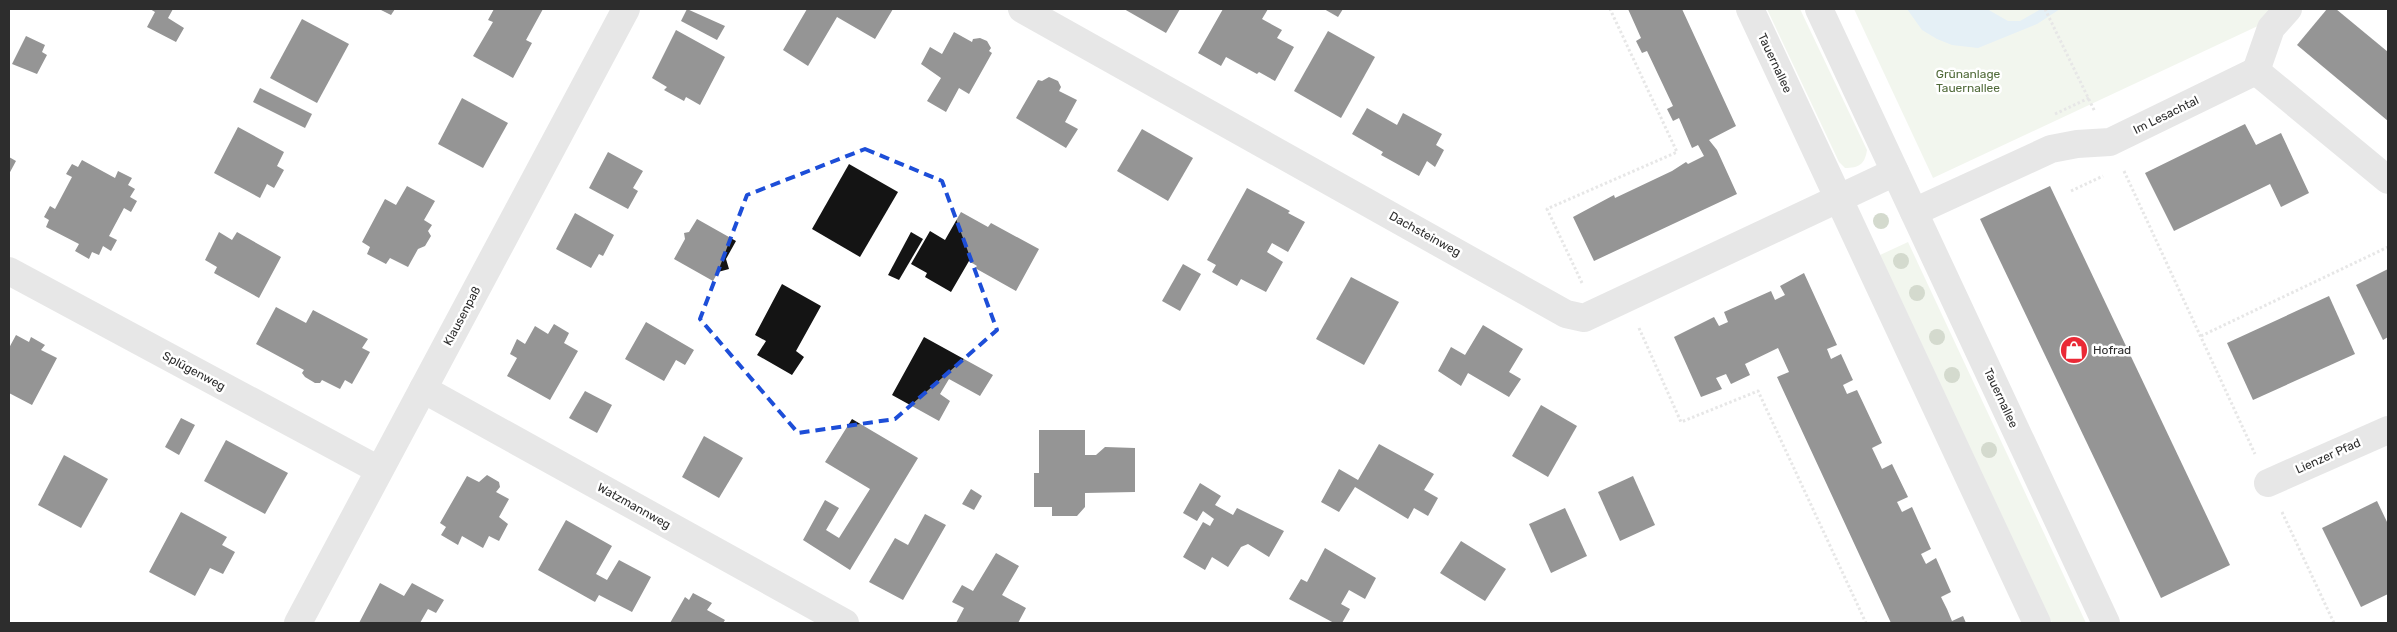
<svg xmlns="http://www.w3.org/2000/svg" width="2397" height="632" font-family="Rubik,sans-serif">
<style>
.green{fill:#e3ebda}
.water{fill:#c5ddec}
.building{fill:#141414}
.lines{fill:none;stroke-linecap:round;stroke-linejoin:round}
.path{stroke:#cacaca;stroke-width:3;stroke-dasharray:2.5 2.5;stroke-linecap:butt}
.minor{stroke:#cacaca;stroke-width:28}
.tree{fill:#9fad92}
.marked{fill:none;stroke:#1d4ed8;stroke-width:4;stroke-dasharray:10 6;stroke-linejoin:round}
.labels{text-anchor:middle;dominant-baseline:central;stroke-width:5;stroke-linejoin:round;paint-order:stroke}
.street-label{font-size:12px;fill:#2d2d2d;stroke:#fff}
.park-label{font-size:12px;fill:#506a39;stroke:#fff}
.poi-label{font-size:12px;fill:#2d2d2d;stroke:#fff;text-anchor:start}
</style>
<rect width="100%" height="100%" fill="#fff"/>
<g class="green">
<path d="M1767,9H1800L1867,150C1865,164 1859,168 1845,168L1839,162Z"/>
<polygon points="1854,9 2273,9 2260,25 1933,178"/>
<polygon points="1908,242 2086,623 2052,623 1880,255"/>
</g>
<polygon class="water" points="1907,9 1987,9 2008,21 2020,21 2041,9 2060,9 2037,24 1978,48 1952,45 1937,39 1922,30"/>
<g class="building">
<polygon points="150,9 173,9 168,18 184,28 176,42 147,27 155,12"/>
<polygon points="379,9 395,9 391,15"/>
<polygon points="494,9 543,9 526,40 532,43 513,78 473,56 493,22 488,20"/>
<polygon points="687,9 725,26 717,40 681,21"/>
<polygon points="807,9 893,9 875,39 837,17 808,66 783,50"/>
<polygon points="1124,9 1180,9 1166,33"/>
<polygon points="1223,9 1268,9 1262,19 1282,30 1277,38 1294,47 1275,81 1259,72 1257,74 1226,57 1221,66 1198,53"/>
<polygon points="1324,9 1343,9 1338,17"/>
<polygon points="1628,9 1682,9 1736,126 1709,140 1717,150 1737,194 1594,261 1573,217 1614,195 1615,198 1672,171 1686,162 1688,164 1704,156 1698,145 1692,148 1679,118 1673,121 1667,109 1673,106 1647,51 1642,53 1636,41 1641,38"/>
<polygon points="2327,9 2336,9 2388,52 2388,121 2297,45"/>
<polygon points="302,19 349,44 317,103 270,78"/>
<polygon points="676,30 725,57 700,105 686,97 684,101 664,90 667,87 652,78"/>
<polygon points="1328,31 1375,57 1341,118 1294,91"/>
<polygon points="954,32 972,42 973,39 980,38 987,41 991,48 989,51 992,53 969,94 959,88 946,112 927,101 941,78 921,64 930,47 942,54"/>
<polygon points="26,36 45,45 42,52 47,55 37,74 12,64"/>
<polygon points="1049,77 1058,81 1061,87 1059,91 1077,100 1065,122 1078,129 1066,148 1016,118 1038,80 1042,81"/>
<polygon points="260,88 312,114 305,128 253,102"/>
<polygon points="462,98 508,123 483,168 438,144"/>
<polygon points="1367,108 1397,125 1403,113 1442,134 1436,145 1444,150 1435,167 1427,161 1419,176 1381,155 1383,152 1352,134"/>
<polygon points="2245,124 2256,145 2281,133 2309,193 2281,207 2270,184 2174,231 2145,173"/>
<polygon points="238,127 284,152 277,166 284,170 274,188 267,184 260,198 214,173"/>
<polygon points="1142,129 1193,158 1168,201 1117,171"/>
<polygon points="608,152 643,171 633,188 638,191 628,209 589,188"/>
<polygon points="9,157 16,161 9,174"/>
<polygon points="82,160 115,178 118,171 132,178 128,185 135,189 130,197 137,201 131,212 124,208 109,236 117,240 111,251 103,246 99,255 92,252 89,259 75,251 79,244 46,227 49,220 44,217 50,206 55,209 72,177 66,174 72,164 78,167"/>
<polygon points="849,164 898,192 860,257 812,229"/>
<polygon points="407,186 435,201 424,220 432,225 428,231 431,236 425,246 418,249 408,267 390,258 386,264 367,254 370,247 362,242 385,199 396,205"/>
<polygon points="2050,186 2230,565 2161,598 1980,219"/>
<polygon points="1247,188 1290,211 1288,213 1305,222 1288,252 1272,243 1267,252 1283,262 1266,292 1241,279 1237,286 1212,272 1216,265 1207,260"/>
<polygon points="961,212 988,227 991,223 1039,249 1016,291 975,268 977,266 969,261 951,292 925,277 927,273 911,264 930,231 945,240"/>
<polygon points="575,213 614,235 603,256 599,254 591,268 556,249"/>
<polygon points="697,219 736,241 726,259 729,269 718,272 713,281 674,259 685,239 684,233 689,232"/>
<polygon points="219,232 232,240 237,232 281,257 259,298 214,273 217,267 205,260"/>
<polygon points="911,232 923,239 899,280 888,275"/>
<polygon points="1183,264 1201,274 1180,311 1162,301"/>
<polygon points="2388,269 2388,337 2383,340 2356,285"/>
<polygon points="1804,273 1837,345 1827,349 1831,359 1841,354 1852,378 1853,380 1843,385 1847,394 1857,390 1882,443 1872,448 1882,469 1892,464 1908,497 1897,502 1902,512 1912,507 1931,549 1921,554 1926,564 1936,558 1951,592 1941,597 1947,609 1952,621 1963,616 1966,623 1891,623 1777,377 1789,372 1778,348 1745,364 1750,375 1731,384 1726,374 1716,378 1722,389 1701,397 1674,337 1714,317 1719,326 1728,322 1724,312 1771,291 1775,300 1785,295 1780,286"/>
<polygon points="1351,277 1399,302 1364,365 1316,339"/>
<polygon points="782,284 821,306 796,351 804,357 792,375 757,355 766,341 755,335"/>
<polygon points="2329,296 2355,354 2253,400 2227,343"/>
<polygon points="276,307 306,323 313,310 368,339 362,348 370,352 352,384 345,380 340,389 322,380 320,383 315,383 305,377 302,373 304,370 256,344"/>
<polygon points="646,322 694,350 685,365 676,360 664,381 625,359"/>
<polygon points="554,324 569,333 564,343 578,351 550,400 507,376 517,358 510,354 517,339 525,344 535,326 548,334"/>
<polygon points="1483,325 1523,349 1509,372 1521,379 1509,397 1468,373 1461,386 1438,371 1451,347 1465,355"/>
<polygon points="16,335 29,342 31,337 45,345 41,350 57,358 32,405 9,393 9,348"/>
<polygon points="924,337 993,375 980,396 949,379 940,394 950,401 939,421 892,395"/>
<polygon points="585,391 612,405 597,433 569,418"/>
<polygon points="1541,405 1577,426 1548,477 1512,456"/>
<polygon points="181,418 195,425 179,455 165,447"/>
<polygon points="852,419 918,458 850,570 803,540 825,500 839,508 826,530 839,538 870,489 825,462"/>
<polygon points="1039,430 1085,430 1085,455 1096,455 1105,447 1135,448 1135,492 1085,493 1085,507 1077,516 1052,516 1052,507 1034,507 1034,473 1039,473"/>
<polygon points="704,436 743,458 719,498 682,477"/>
<polygon points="226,440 288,473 265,514 204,481"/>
<polygon points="1379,444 1434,474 1424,490 1438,498 1428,516 1414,508 1408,519 1355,487 1339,512 1321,502 1339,469 1358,480"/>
<polygon points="64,455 108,479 81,528 38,505"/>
<polygon points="487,475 499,482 500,487 496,492 509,499 499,517 508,524 499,541 489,536 483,548 462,536 458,545 441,535 446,527 440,523 467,476 479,482"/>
<polygon points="1633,476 1655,525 1620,541 1598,492"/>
<polygon points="1200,483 1221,496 1215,505 1233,515 1237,508 1284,531 1269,557 1248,544 1241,547 1228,567 1212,557 1205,570 1183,557 1203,522 1210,526 1214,519 1203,511 1197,521 1183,513"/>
<polygon points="971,489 982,496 974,510 962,504"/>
<polygon points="2377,501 2388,524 2388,594 2361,607 2322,528"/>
<polygon points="1565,508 1587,556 1551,573 1529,524"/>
<polygon points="181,512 227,537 222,545 235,552 223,574 210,568 195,596 149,572"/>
<polygon points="925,514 946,525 903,600 869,582 895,538 908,545"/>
<polygon points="566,520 612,546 596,574 607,580 619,560 651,577 632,612 599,595 595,602 538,570"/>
<polygon points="1461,541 1506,569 1485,601 1440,573"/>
<polygon points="1325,548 1376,578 1365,599 1349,590 1341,604 1350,609 1342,623 1334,623 1289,599 1301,579 1307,582"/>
<polygon points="996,553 1019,566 1002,595 1026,608 1018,623 956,623 964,608 952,602 962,585 973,591"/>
<polygon points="380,583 404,596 412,583 444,600 436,613 428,609 420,623 359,623"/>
<polygon points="693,593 712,603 707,610 725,620 723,623 670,623 685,597 689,600"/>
</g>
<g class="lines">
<g class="path">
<polyline points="2045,9 2095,112"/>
<polyline points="2055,114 2089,98"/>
<polyline points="2124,171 2255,454"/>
<polyline points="2071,191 2103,176"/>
<polyline points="1582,283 1547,209 1677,152 1610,9"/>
<polyline points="1639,328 1681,422 1758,391 1866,623"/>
<polyline points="2201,336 2388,247"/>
<polyline points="2282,512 2334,623"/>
</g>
<g class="minor">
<polyline points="1022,9 1566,314 1584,318 1895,172"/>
<polyline points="1750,9 2037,623"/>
<polyline points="1819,9 2106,623"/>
<polyline points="2256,71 2388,180"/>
<polyline points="2256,71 2271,28 2288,9"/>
<polyline points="1914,212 2051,149 2077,144 2110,142 2256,71"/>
<polyline points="9,271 379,470"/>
<polyline points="423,389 845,623"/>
<polyline points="2268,483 2388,430"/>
<polyline points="298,623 626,9"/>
</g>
</g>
<g class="tree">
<circle cx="1881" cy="221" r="8"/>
<circle cx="1901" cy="261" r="8"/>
<circle cx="1917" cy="293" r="8"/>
<circle cx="1937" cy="337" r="8"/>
<circle cx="1952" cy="375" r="8"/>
<circle cx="1989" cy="450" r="8"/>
</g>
<path d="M0 0H2397V632H0ZM865,149L942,181L997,330L895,419L798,433L700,319L747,195Z" fill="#fff" fill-opacity=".55" fill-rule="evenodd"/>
<path class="marked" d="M865,149L942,181L997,330L895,419L798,433L700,319L747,195Z"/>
<defs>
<symbol id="shop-disc" viewBox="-11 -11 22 22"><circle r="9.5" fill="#ea2936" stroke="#fff"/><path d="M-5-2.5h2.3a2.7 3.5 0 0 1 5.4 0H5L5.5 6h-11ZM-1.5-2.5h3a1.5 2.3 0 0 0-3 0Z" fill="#fff"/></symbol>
</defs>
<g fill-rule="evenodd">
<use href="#shop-disc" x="2058" y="334" width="32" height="32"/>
</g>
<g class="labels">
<g class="street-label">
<text transform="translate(1775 63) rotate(65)">Tauernallee</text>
<text transform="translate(2166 115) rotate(-26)">Im Lesachtal</text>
<text transform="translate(1425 234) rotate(29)">Dachsteinweg</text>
<text transform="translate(462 316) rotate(-62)">Klausenpaß</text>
<text transform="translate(194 371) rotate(28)">Splügenweg</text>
<text transform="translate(2001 398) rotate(65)">Tauernallee</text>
<text transform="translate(2328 456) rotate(-24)">Lienzer Pfad</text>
<text transform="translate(634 506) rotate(29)">Watzmannweg</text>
</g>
<g class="park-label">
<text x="1968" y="74">Grünanlage<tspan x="1968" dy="14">Tauernallee</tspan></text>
</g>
<g class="poi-label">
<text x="2093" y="350">Hofrad</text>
</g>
</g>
<rect width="2397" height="632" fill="none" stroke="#2d2d2d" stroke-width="20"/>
</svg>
